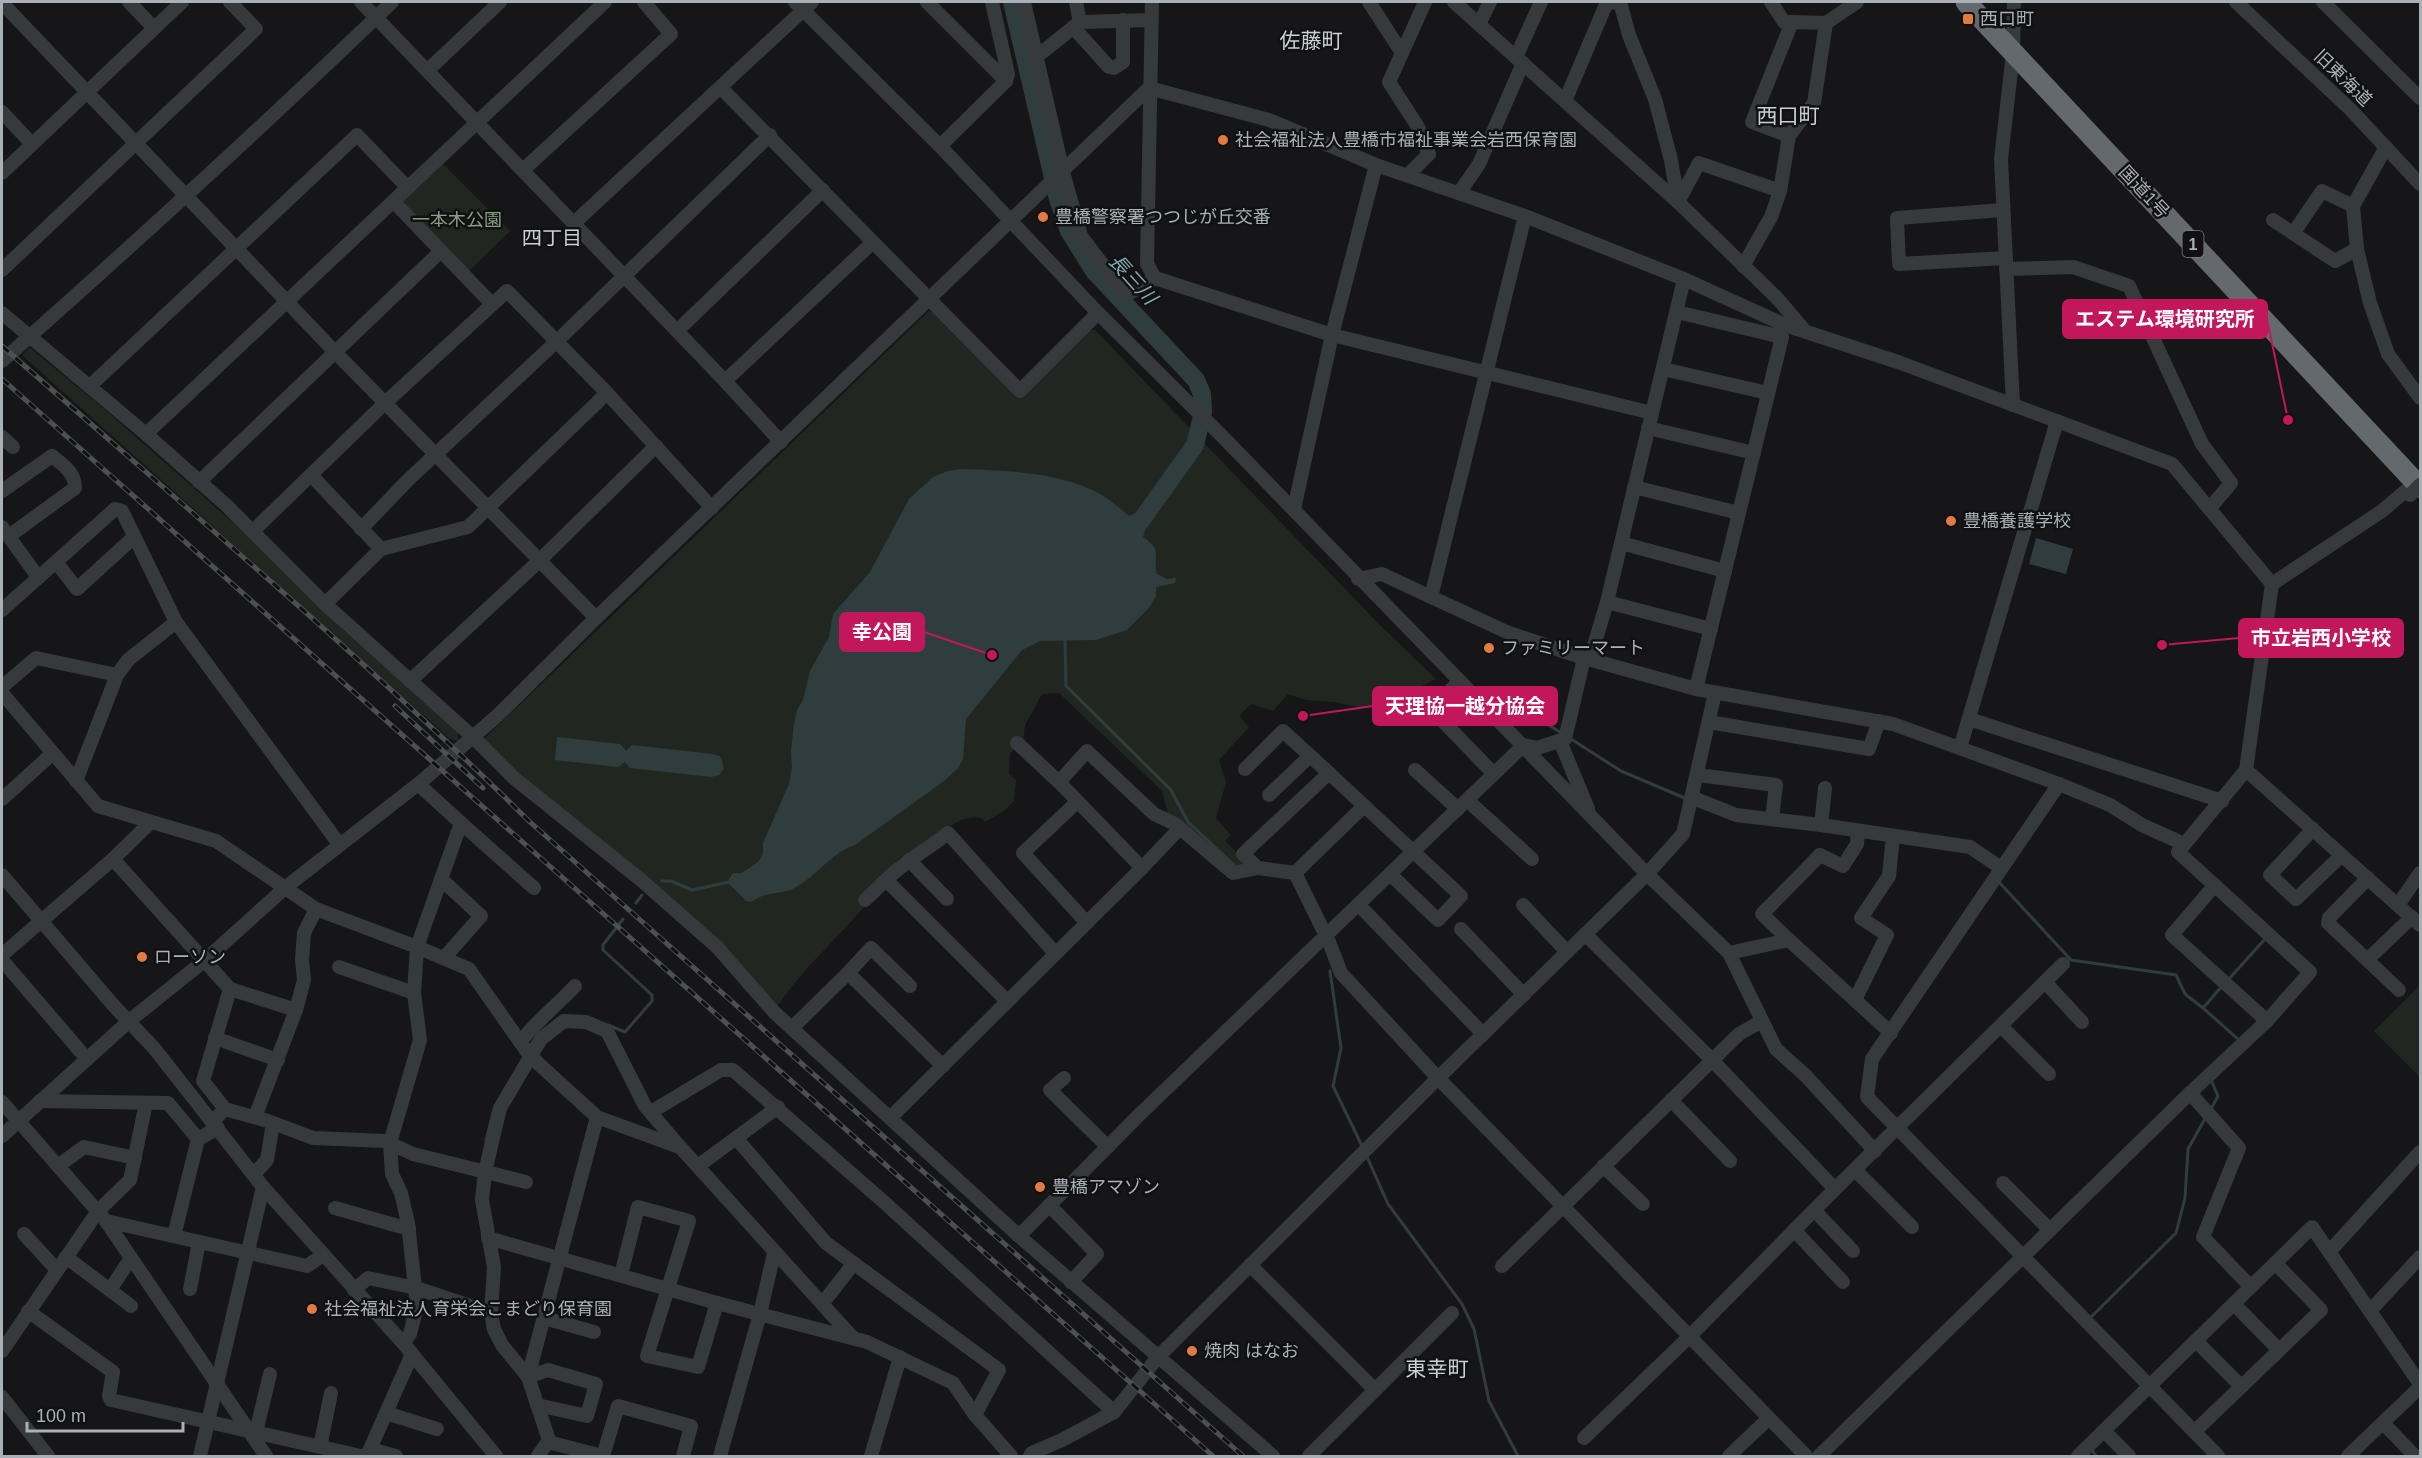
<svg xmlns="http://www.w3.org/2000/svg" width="2422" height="1458" font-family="Arial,'Noto Sans JP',sans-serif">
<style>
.green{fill:#212720}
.water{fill:#303d3f}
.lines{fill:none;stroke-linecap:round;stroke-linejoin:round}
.stream{stroke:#303d3f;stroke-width:3}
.river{stroke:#303d3f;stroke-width:18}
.minor{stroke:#373a3c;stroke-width:14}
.highway{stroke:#64696d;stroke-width:21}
.rail-casing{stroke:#4c5053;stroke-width:5}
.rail{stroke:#111113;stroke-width:3;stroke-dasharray:9;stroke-linecap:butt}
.minor-bridge{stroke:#373a3c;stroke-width:14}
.poi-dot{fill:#e37a42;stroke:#111113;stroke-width:2}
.labels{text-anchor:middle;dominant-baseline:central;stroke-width:5;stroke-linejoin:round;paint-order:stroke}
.shield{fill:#111113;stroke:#7b8185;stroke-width:1.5}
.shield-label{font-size:16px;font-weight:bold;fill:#a9b1b6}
.poi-label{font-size:18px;fill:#a9b1b6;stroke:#111113;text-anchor:start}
.street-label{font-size:18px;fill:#a9b1b6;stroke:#111113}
.park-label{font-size:18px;fill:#89a081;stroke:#111113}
.neighbourhood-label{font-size:20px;fill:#c9cfd3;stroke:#111113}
.water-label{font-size:20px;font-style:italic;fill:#83a8af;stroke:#111113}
.quarter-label{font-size:21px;fill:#c9cfd3;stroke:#111113}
.leader{fill:none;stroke:#c2185b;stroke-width:2}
.callout-dot{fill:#c2185b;stroke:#111113;stroke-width:2}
.callout{fill:#c2185b;stroke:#c2185b;stroke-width:2}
.callout-label{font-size:20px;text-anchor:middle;font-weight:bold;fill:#fff}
</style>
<rect width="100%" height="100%" fill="#161618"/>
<g class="green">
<polygon points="442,163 510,231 467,273 402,202"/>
<path d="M929,311L935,312L1020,398L1089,330H1095L1379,624L1436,679L1391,701L1363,708L1334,702L1306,700L1288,694L1273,711L1251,704L1239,716L1249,727L1219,760L1226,782L1216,818L1231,835L1225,841L1250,866L1233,869L1169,817L1162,791L1059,693L1042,694L1025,725L1023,741L1010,753L1009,774L1016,780L1014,801L1005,810L985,822L982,818C956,814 942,835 923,847C916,852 906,854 899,859C882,872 877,892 864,907C835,941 801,970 777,1007L484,742L485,738Z"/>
<polygon points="30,348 102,407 248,536 345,632 458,731 458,741 450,739 22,355"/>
<polygon points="2420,985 2420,1077 2374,1031"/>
</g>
<g class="water">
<path d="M961,469C1005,471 1049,471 1090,489C1105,495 1117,506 1129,516L1136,513L1147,524L1143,537C1164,551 1152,555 1157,574L1167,579L1176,578L1175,583L1156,587V596L1149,608L1127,630L1096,640L1040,641L1022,650L966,719L963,759L958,768L944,781L855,845C831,853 818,875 796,887C781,896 767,890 751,902L746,901L729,884V879L733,873H742L758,862L763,854V843L789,784L792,768L791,751L794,724L797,710L803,700L810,671L829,637L833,614L870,572L909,499L933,477L948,471Z"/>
<polygon points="2036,538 2073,549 2066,574 2029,564"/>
<polygon points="557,737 620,744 626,751 632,745 713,754 721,757 724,769 719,775 711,777 630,768 625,762 618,767 555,760"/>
</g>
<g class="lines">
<g class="stream">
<polyline points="1065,641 1066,686 1171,790 1188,822 1234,865"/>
<polyline points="1504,697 1563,734"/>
<polyline points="1571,739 1621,771 1687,799"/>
<polyline points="662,881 671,881 692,890 729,882"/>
<polyline points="1998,881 2071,960 2176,975 2185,994 2203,1008 2223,985"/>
<polyline points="636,903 642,895"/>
<polyline points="1330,971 1341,1048 1333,1086 1363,1148"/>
<polyline points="2228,980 2265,939"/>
<polyline points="2203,1008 2239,1040"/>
<polyline points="608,1025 625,1032 652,1001 652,995 603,950 603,945 623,919"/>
<polyline points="2211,1080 2218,1096 2211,1109"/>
<polyline points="486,1140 495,1106"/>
<polyline points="1367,1157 1388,1204 1462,1304 1474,1329 1489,1401 1518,1456"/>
<polyline points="2088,1320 2176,1233 2185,1198 2188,1149 2206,1117"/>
<polyline points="2092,1450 2096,1456"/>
</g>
<polyline class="river" points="1012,2 1058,199 1069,231 1094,271 1196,380 1202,394 1203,412 1195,445 1140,522"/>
<g class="minor">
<polyline points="129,2 153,27"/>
<polyline points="361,2 725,381 781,442"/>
<polyline points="795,2 940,146 1098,313 1221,435 1647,874 1729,953 1776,1049 1806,1076 1875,1151"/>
<polyline points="927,2 1006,81"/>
<polyline points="1024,2 1063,172 1081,236 1103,265 1128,294 1155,278"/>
<polyline points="1076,2 1080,22"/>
<polyline points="1152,2 1147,264 1155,278 1332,335 1652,413"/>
<polyline points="1369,2 1402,53"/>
<polyline points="1454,2 1678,202 1777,298 1805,331"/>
<polyline points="1620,2 1629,35 1655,99 1671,160 1678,202"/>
<polyline points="1771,2 1784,22 1792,22"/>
<polyline points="2236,2 2351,110 2420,184"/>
<polyline points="2323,2 2420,98"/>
<polyline points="2,3 335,352 596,618"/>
<polyline points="1479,24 1490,2"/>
<polyline points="1073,27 1109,67 1114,68 1123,62 1123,20"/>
<polyline points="1516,57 1541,2"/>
<polyline points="1035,58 1080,22 1150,20"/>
<polyline points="428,70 500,2"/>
<polyline points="721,88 1020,391 1098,313"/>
<polyline points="1565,101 1607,2 1620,3"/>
<polyline points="2,112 32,144"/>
<polyline points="1789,136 1752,122 1792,22 1826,23"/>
<polyline points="940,146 1006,81 1008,74 992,2"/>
<polyline points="2386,147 2353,206 2357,249 2370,303 2388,354 2420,398"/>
<polyline points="523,170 671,34 644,2"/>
<polyline points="2,173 182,2"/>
<polyline points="1408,175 1429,154 1418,127 1389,82 1425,2"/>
<polyline points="1459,193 1479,164 1523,63"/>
<polyline points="394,202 492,304"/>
<polyline points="1678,202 1699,163 1780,191"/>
<polyline points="2003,210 1897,218 1899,264 2006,258"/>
<polyline points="1525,216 1431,597 1509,633 1584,658 1696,689 1893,724 2059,784 2110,805 2142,825 2184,844"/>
<polyline points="2273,220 2335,261 2357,249"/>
<polyline points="574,223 812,2"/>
<polyline points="2294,232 2322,191 2353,206"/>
<polyline points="1743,266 1771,217 1780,191 1789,136 1814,103 1826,23 1857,2"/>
<polyline points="2006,269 2073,267 2129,286 2202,444 2231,483 2210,508"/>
<polyline points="2,270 256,29 230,2"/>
<polyline points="1677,312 1782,337 1696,689"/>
<polyline points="2,313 146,434 226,505 325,604 473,737 514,778 641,880 717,947 774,1012 1019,1236 1273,1456"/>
<polyline points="677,331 823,190"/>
<path d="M2,361C134,244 265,125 392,2"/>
<polyline points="1663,369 1768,393"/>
<polyline points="725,381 873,242"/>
<polyline points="90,386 357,135 408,188"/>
<polyline points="2013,405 2001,159 2013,53 2014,2"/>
<polyline points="1648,428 1754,453"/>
<polyline points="146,434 605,2"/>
<polyline points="2,437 13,447"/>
<polyline points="311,475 381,549 325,604"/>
<polyline points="199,482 440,252"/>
<polyline points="1634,487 1739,513"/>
<path d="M2,491L52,456C63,465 75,472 75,488L9,536"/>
<polyline points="1294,509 1332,335 1376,165"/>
<polyline points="2,527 38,577"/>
<polyline points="361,529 408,480 557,341 770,135"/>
<polyline points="253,531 385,403 507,291 607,393 712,508"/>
<polyline points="1621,543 1725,571"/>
<polyline points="381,549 468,527 607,393"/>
<polyline points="56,562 77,589 134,537"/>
<polyline points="1358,579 1382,574 1431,597"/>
<polyline points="2272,584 2382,511 2416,482"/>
<polyline points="1607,602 1711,629"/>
<polyline points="2,610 115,509 122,511 176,622 339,844"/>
<polyline points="1590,659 1607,602 1684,279"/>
<polyline points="410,681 539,561 656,446"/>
<polyline points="1460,681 1431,709 1494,774"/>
<polyline points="2,687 36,658 117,675"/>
<polyline points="2,693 98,806 216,841 316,909 417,947 469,969 530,1056 597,1117 679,1147"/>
<polyline points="1969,719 2222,801"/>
<polyline points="1709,722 1869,749 1879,721"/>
<polyline points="1560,741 1588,809"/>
<polyline points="1960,748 2057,421"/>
<polyline points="1245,769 1283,731 1329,773"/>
<polyline points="1415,770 1458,809"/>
<polyline points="2246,770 2420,925"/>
<polyline points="1698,775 1776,785 1772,819"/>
<polyline points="76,781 117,675 128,660 176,622"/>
<polyline points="1059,782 1087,751 1154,814 1175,824 1233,873 1258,868 1295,873 1329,942 1341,973 1438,1078 1806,1456"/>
<polyline points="2059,784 1872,1059 1867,1097 2218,1456"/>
<polyline points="1269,795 1310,756"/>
<polyline points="1691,797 1736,815 1821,825 1970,847 2001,868"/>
<polyline points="2,799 52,754"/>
<polyline points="1467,800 1532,859"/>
<polyline points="1077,802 1023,853 1087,923"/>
<polyline points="461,823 534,888"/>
<polyline points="1821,825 1825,788"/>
<polyline points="2313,829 2270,875 2296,899 2341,856"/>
<polyline points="113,859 230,989 296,1010"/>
<polyline points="909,860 947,899"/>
<polyline points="1142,868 1180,828"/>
<polyline points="1258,868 1243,854 1329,773 1461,896 1438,920 1390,874"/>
<polyline points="1295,873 1364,806"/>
<polyline points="2,875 114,1006 154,1048 263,1187 403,1343 496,1456"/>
<polyline points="2368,878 2329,918 2328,923 2399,990"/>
<polyline points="441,879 481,916 444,958"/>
<polyline points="2215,885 2172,935 2267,1021"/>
<polyline points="865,900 886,880"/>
<polyline points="1359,905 1483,1034"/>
<polyline points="1523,905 1567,952"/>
<polyline points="2398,905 2420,873"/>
<polyline points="1461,929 1524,995"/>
<polyline points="1585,934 1712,1060 1835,1189"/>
<polyline points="1789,940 1762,914 1820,855 1843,866 1857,844 1858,831"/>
<polyline points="1729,953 1789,940 1891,1033"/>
<polyline points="2,955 113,859 150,823"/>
<polyline points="2,960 87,1059"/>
<polyline points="2367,960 2412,917"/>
<polyline points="339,967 414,993"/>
<polyline points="848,973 871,948 910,986"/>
<polyline points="2045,982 2082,1022"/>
<polyline points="1855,1000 1887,935 1861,918 1889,876 1893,836"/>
<path d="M1007,1001L886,880C904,862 927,850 948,833L1055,953"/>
<polyline points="2001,1026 2049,1074"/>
<polyline points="792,1028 848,973 943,1066"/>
<polyline points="215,1038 278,1060"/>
<path d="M520,1042C537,1021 557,1005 575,986"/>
<polyline points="1064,1078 1050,1090 1108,1147"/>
<polyline points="2190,1093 2239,1148 2203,1237 2251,1287"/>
<polyline points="1671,1100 1730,1161"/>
<polyline points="40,1101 168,1103 198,1139"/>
<polyline points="2,1102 106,1221 266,1456"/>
<polyline points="225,1109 203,1081 230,989"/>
<polyline points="651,1112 721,1070 733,1070 885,1203 1114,1412"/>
<polyline points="255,1117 296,1010 304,980 302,960 304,933 316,909"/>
<polyline points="890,1118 1142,868 1059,782 1017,743"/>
<polyline points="212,1122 225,1109 268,1121 313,1138 385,1141 413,1154 526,1182"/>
<polyline points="2,1136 128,1022 204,961 286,887 422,781 498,715 596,618 1149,88 1269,120 1376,165 1525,216 1684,279 1785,325 1898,362 2172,464 2272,584 2246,770 2178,852 2310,972 2267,1021 2190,1093 1819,1456"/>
<polyline points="736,1138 826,1243 999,1370 975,1415"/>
<polyline points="58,1166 84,1147 135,1158"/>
<polyline points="698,1166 778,1107"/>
<polyline points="1603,1166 1643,1204"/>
<polyline points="1855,1170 1912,1227"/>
<polyline points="254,1174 267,1160 273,1123"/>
<polyline points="2003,1183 2050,1230"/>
<polyline points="1049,1205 1097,1254 1071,1282"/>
<polyline points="335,1208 409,1229"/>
<polyline points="1814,1210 1853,1251"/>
<polyline points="106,1221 307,1266 323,1255"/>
<polyline points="1794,1230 1843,1282"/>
<polyline points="24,1234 57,1270"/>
<polyline points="174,1236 198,1139 218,1128"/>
<polyline points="1019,1236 1138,1116 1524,745 1537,748 1565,739 1584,658"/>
<polyline points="488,1238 717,1303 867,1342 953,1383 975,1415 1011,1456"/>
<polyline points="2329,1252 2420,1152"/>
<polyline points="66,1257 131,1306"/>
<polyline points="1250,1265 1375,1390 1309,1456"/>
<polyline points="1502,1266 1739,1034 1762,1021"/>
<polyline points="621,1275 638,1207 689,1221 647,1356 698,1367 717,1303"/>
<polyline points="190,1289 199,1242"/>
<polyline points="110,1290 131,1258"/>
<polyline points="354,1290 368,1278 416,1288 491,1313"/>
<polyline points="822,1304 854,1263"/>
<polyline points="2234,1304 2279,1350"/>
<polyline points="28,1311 113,1372 109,1396 111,1400 361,1456"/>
<polyline points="2370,1311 2420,1257"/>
<polyline points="544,1318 594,1332"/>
<polyline points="2196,1341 2241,1386"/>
<polyline points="403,1343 410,1334 417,1306 408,1223 401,1193 392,1174 390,1143 420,1040 414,993 417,947 461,823 418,784"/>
<polyline points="2,1351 98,1211 130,1180 146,1103"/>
<polyline points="1375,1390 1452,1313"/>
<polyline points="2,1397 48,1456"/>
<polyline points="537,1405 587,1416 596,1384 548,1370 528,1377 597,1117"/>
<polyline points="386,1413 437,1429"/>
<polyline points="2383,1423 2415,1456"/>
<polyline points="2104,1431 2129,1456"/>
<polyline points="256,1432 270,1374"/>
<polyline points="2194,1432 2321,1310 2275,1263"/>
<polyline points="1584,1438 1689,1337 1835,1189 2063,964"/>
<polyline points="320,1447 331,1393"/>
<polyline points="370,1449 396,1456"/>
<polyline points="200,1456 263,1187"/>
<polyline points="367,1456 412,1354"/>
<polyline points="538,1456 549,1440"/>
<polyline points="602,1456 552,1443 549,1440 528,1377 502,1345 494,1329 491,1313 494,1267 482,1200 485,1172 500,1108 541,1039 564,1021 586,1022 607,1031 645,1106 681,1148 853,1338"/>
<polyline points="603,1456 618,1406 691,1426 683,1456"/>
<polyline points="720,1456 760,1314 774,1253"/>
<polyline points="871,1456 900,1357"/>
<polyline points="1030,1456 1032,1453 1062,1440 1114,1412 1158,1357 1438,1078 1647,874 1683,834 1715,693"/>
<polyline points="1729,1456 1769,1418"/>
<polyline points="2078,1456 2312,1227 2420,1384"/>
<polyline points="2348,1456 2420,1387"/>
</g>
<polyline class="highway" points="1966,2 2420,487"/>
<defs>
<g id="rail">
<path d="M2,346C179,502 361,655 530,822L1243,1456"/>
<polyline points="2,379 1213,1456"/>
<polyline points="395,706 483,788"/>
</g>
</defs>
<use href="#rail" class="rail-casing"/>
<use href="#rail" class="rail"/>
<polyline class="minor-bridge" points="2410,495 2420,485"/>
</g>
<g class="poi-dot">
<rect x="1962" y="13" width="12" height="12" rx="3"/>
<circle cx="1223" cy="140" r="6"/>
<circle cx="1043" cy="217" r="6"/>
<circle cx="1951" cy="521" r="6"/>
<circle cx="1489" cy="648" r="6"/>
<circle cx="142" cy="957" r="6"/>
<circle cx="1040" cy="1187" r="6"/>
<circle cx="312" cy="1309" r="6"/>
<circle cx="1192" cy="1351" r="6"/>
</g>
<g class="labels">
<rect class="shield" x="2182.5" y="231" width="21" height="26" rx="4.5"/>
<g class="shield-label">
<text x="2193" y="244">1</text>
</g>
<g class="poi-label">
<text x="1980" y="19">西口町</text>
<text x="1235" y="140">社会福祉法人豊橋市福祉事業会岩西保育園</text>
<text x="1055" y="217">豊橋警察署つつじが丘交番</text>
<text x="1963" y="521">豊橋養護学校</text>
<text x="1501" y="648">ファミリーマート</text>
<text x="154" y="957">ローソン</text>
<text x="1052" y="1187">豊橋アマゾン</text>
<text x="324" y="1309">社会福祉法人育栄会こまどり保育園</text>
<text x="1204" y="1351">焼肉 はなお</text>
</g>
<g class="street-label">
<text transform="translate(2343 78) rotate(44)">旧東海道</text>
<text transform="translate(2144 192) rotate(47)">国道1号</text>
</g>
<g class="park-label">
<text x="457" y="220">一本木公園</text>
</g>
<g class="neighbourhood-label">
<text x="552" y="238">四丁目</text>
</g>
<g class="water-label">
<text transform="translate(1133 279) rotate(48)">長三川</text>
</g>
<g class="quarter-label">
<text x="1311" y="40">佐藤町</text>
<text x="1788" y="115">西口町</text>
<text x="1437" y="1368">東幸町</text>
</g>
</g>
<path class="leader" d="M2288 420L2267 319M992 655L924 632M2162 645L2239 638M1303 716L1373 706"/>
<g class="callout-dot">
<circle cx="2288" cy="420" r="6"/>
<circle cx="992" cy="655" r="6"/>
<circle cx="2162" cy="645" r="6"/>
<circle cx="1303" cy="716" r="6"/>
</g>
<g class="callout">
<rect x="2063" y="300" width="204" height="38" rx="6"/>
<rect x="840" y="613" width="84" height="38" rx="6"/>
<rect x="2239" y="619" width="164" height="38" rx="6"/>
<rect x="1373" y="687" width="184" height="38" rx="6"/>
</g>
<g class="callout-label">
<text x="2165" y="326">エステム環境研究所</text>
<text x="882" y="639">幸公園</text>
<text x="2321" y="645">市立岩西小学校</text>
<text x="1465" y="713">天理協一越分協会</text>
</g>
<rect width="2422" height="1458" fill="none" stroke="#a9b1b6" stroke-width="6"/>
<path d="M27 1422v9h156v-9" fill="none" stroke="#a9b1b6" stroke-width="3"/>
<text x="36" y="1422" font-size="18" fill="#a9b1b6" stroke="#111113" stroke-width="4.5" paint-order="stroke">100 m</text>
</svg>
